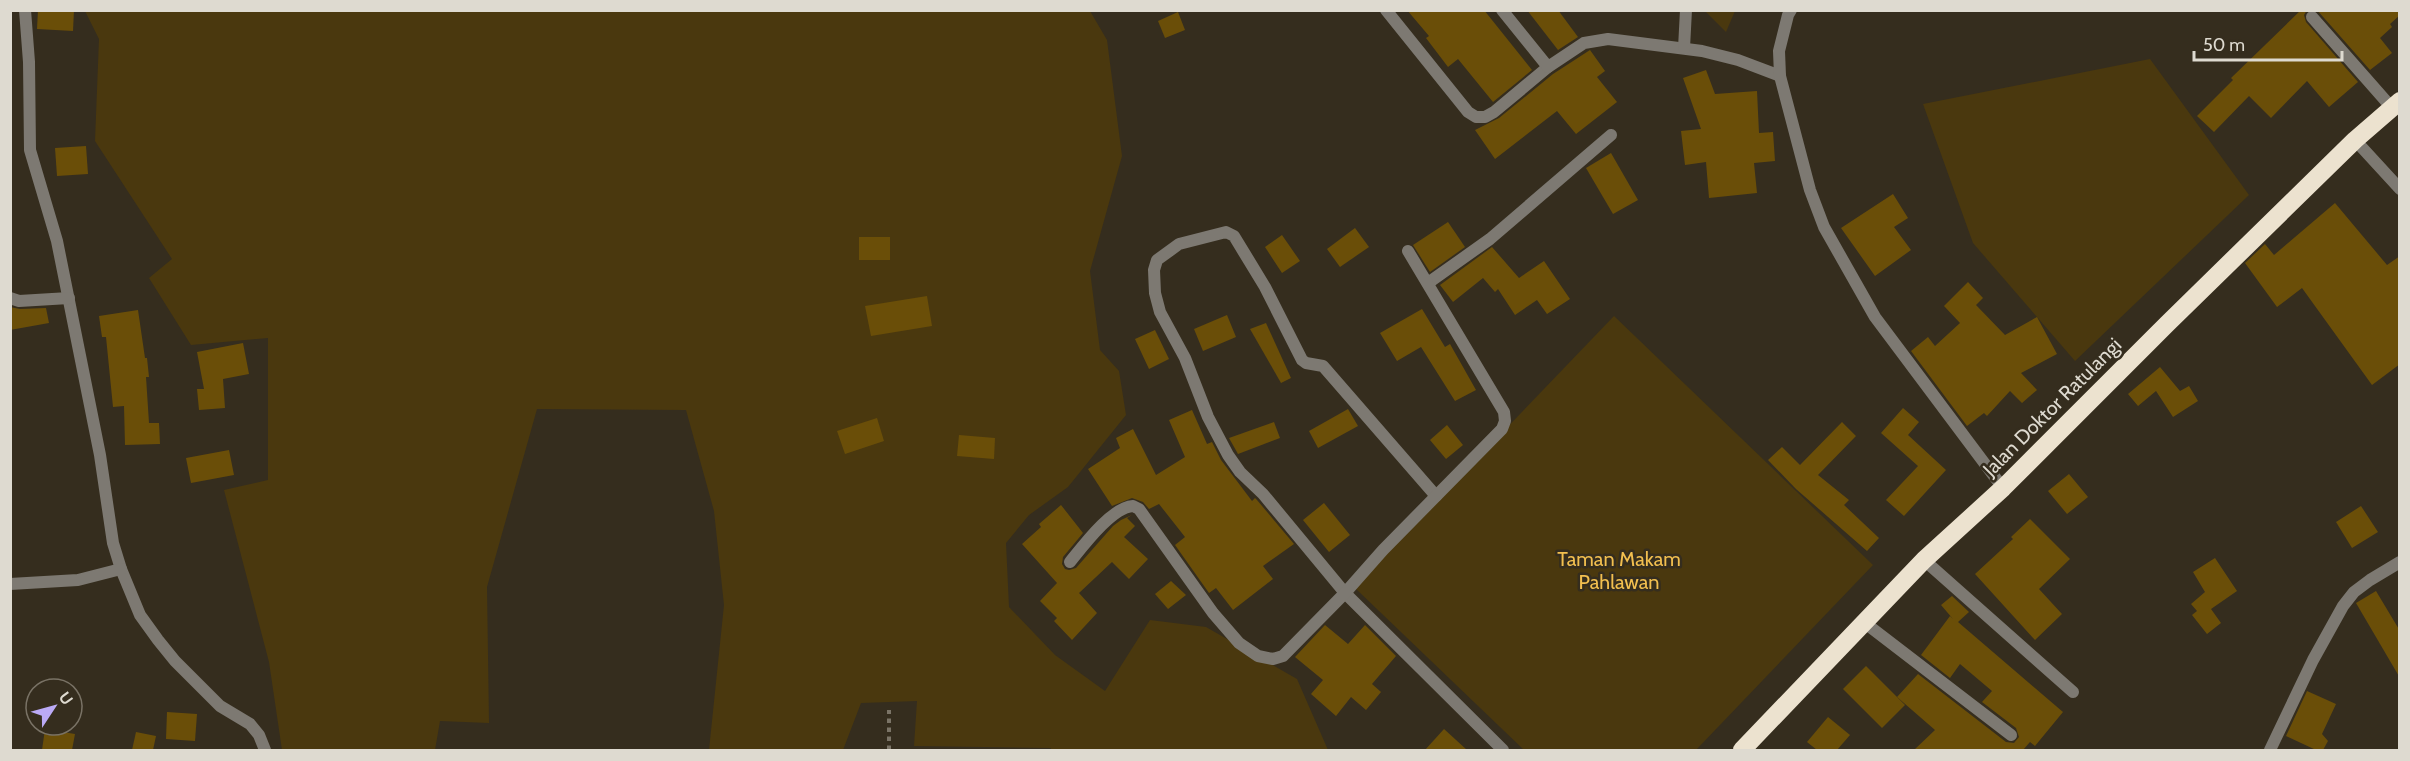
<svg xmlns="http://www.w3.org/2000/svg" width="2410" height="761" font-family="Cabin,sans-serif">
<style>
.green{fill:#4a380e}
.building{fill:#6a4e08}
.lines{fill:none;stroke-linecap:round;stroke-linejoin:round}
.path{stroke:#7b7467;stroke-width:4;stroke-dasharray:4.5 4.5;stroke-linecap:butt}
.street{stroke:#7d7972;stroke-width:12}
.highway{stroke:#ece2cf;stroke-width:18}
.labels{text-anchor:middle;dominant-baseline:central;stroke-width:5;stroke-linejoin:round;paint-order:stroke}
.street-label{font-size:20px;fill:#dedad0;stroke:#352d1e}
.park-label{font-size:20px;fill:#f2bf4f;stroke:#352d1e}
</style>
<rect width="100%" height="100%" fill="#352d1e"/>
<g class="green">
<polygon points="85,11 1090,11 1107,40 1122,156 1090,271 1100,350 1119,371 1126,415 1068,487 1029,515 1006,543 1009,607 1055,655 1105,691 1150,620 1206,627 1297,679 1328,750 1051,750 1051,748 914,746 917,701 861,703 843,750 709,750 724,605 714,511 686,410 537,409 487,587 489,723 440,721 435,750 282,750 269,662 224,490 268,480 268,338 191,345 149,278 172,259 95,141 99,39"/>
<polygon points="1705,11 1735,11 1726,32"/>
<polygon points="2150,59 2249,195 2075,361 1973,243 1923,104"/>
<polygon points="1614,316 1873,565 1696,750 1524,750 1354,587"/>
</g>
<g class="building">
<polygon points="38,10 74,10 73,31 37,29"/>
<polygon points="1407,10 1484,10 1532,70 1493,102 1458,59 1448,67 1426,38 1429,36"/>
<polygon points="1527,10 1558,10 1578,37 1558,50"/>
<polygon points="2301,10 2307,10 2304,15 2306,22 2358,82 2329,107 2307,81 2271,118 2249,96 2214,132 2197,116 2233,80 2231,78"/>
<polygon points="2317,10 2400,10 2400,15 2390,24 2392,27 2380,38 2392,53 2370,70"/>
<polygon points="1178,12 1185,30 1165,38 1158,21"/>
<polygon points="1590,50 1605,71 1597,77 1617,102 1576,134 1557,111 1495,159 1475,130 1499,118 1553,74"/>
<polygon points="1706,70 1715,94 1757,91 1759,133 1773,132 1775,161 1754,163 1757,193 1709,198 1706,162 1685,165 1681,131 1701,129 1683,78"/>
<polygon points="86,146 88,174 57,176 55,148"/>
<polygon points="1611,153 1638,200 1613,214 1586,168"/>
<polygon points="1893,194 1908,218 1894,227 1911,250 1875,276 1841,228"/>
<polygon points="2335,203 2387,265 2400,256 2400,364 2372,385 2302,288 2277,307 2245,263 2265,244 2274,255"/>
<polygon points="1448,222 1465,247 1430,272 1413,245"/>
<polygon points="1355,228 1369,247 1340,267 1327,249"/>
<polygon points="1282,235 1300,261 1282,273 1265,247"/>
<rect x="859" y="237" width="31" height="23"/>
<polygon points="1492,247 1519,278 1544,261 1570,299 1547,314 1537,300 1515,315 1498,289 1495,292 1483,278 1453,302 1440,285"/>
<polygon points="1968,282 1983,298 1976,305 2005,335 2037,317 2057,354 2021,373 2037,390 2022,403 2010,391 1987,416 1984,413 1967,426 1911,351 1928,337 1935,346 1960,323 1944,306"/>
<polygon points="927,296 932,326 871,336 865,306"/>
<polygon points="10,307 20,309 46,308 49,323 10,330"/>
<polygon points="1422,309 1445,347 1450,344 1476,390 1455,401 1421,347 1397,361 1380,333"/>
<polygon points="138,310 145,358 147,358 149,377 146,377 149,423 159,423 160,444 125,445 124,406 113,407 106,337 102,337 99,316"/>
<polygon points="1227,315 1236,337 1203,351 1194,329"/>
<polygon points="1266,323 1291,378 1281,383 1250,329"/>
<polygon points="1155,330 1169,359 1149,369 1135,339"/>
<polygon points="243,343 249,374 223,379 225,408 199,410 197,389 204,389 197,352"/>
<polygon points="2160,367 2180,391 2189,386 2198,401 2173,417 2156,391 2138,406 2128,394"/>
<polygon points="1903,408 1919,422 1908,435 1946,470 1904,516 1886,500 1918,466 1881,433"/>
<polygon points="1348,409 1358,426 1318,448 1309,431"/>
<polygon points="1192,410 1207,444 1212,442 1221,460 1252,501 1255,498 1257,500 1294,544 1263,566 1273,579 1233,610 1216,588 1209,593 1175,545 1185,537 1159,504 1149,509 1143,502 1132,498 1112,506 1088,469 1120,448 1116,438 1133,429 1156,475 1185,457 1169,420"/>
<polygon points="877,418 884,441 845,454 837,431"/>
<polygon points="1274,422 1280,438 1238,454 1229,438"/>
<polygon points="1842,422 1856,436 1818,475 1849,500 1844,505 1879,538 1867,551 1796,489 1768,460 1782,447 1800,465"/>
<polygon points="1447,425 1463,445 1446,459 1430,440"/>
<polygon points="959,435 995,438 994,459 957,456"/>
<polygon points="229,450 234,475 191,483 186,458"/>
<polygon points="2069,474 2088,497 2067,514 2048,491"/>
<polygon points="1324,503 1350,535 1329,552 1303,520"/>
<polygon points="1061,505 1083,533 1063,557 1062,564 1065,569 1069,570 1076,568 1113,526 1121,520 1132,515 1127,518 1135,526 1124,537 1148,559 1129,579 1112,562 1079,593 1097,613 1072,640 1054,621 1057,618 1040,601 1057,583 1022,544 1041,527 1039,524"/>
<polygon points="2361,506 2378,532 2352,548 2336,522"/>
<polygon points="2030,519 2070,559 2039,589 2062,614 2035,640 1975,574 2013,539 2011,537"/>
<polygon points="2215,558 2237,591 2211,609 2221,623 2207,634 2192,615 2197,611 2191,604 2205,592 2193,572"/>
<polygon points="1171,581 1186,595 1168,609 1155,594"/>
<polygon points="2376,591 2400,631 2400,678 2356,603"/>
<polygon points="1952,596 1969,612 1958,622 2063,712 2035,746 2030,742 2023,750 1914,750 1935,730 1897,697 1918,674 2006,742 2014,743 2019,737 2016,728 1982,702 1992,691 1960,664 1950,678 1921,655 1950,616 1953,619 1941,605"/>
<polygon points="1325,625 1348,644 1365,625 1396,656 1372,684 1381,692 1366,710 1351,697 1336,716 1311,694 1323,680 1295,657"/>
<polygon points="1866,666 1905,705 1882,728 1843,689"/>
<polygon points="2307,691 2336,704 2322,734 2328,741 2323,750 2316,750 2286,736"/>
<polygon points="167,712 197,714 195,741 166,739"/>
<polygon points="1828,717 1850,735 1837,750 1817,750 1807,742"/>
<polygon points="45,729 75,734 72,750 42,750"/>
<polygon points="1444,729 1467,750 1425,750"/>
<polygon points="136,732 156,736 153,750 132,750"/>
</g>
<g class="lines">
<polyline class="path" points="889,750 889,710"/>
<g class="street">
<polyline points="25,10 29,62 30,150 57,241 100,455 113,543 121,569 140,615 158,640 175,661 220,706 250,724 259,735 265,750"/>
<polyline points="1386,10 1468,112 1476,117 1485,117 1494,112 1548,67"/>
<polyline points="1502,10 1548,67 1584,43 1608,39 1702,51 1738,60 1780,76"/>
<polyline points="1791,10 1788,15 1779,51 1780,76 1810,190 1824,227 1875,317 2003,488"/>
<polyline points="2312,17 2392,108"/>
<polyline points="1684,48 1686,10"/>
<polyline points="2355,140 2400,189"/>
<polyline points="1428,283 1490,239 1611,135"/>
<polyline points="10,298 19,301 69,298"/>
<polyline points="1436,496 1323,366 1306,363 1302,360 1265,287 1234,236 1226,232 1179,244 1157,260 1154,270 1155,293 1160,312 1185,358 1208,417 1228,455 1240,472 1263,494 1345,593 1503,750"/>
<polyline points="1924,560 2073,692"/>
<path d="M1070,562C1083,546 1112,507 1133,506L1139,509L1213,613L1239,643L1258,656L1273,659L1283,656L1345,593L1383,550L1502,429L1505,421L1504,412L1408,251"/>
<polyline points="10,584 78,580 121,569"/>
<polyline points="1865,623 2011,735"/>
<polyline points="2270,750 2313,660 2343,606 2354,592 2370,580 2400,562"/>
</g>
<polyline class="highway" points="1742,750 1924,560 2003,488 2167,324 2355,140 2400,101"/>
</g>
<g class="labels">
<g class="street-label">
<text transform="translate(2052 407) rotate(-45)">Jalan Doktor Ratulangi</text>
</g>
<g class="park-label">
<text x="1619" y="559">Taman Makam<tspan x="1619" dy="23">Pahlawan</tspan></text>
</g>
</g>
<rect width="2410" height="761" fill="none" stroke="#dedad0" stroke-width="24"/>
<g transform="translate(54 707) rotate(54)"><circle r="28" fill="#352d1e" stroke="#797265" stroke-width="1.5"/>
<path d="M0-4.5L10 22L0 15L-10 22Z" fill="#bbaaf6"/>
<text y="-9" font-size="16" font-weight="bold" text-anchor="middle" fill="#dedad0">U</text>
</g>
<path d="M2194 51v9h148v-9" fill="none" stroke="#dedad0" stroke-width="3"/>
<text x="2203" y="51" font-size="18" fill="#dedad0" stroke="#352d1e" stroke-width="4.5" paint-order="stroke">50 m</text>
</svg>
